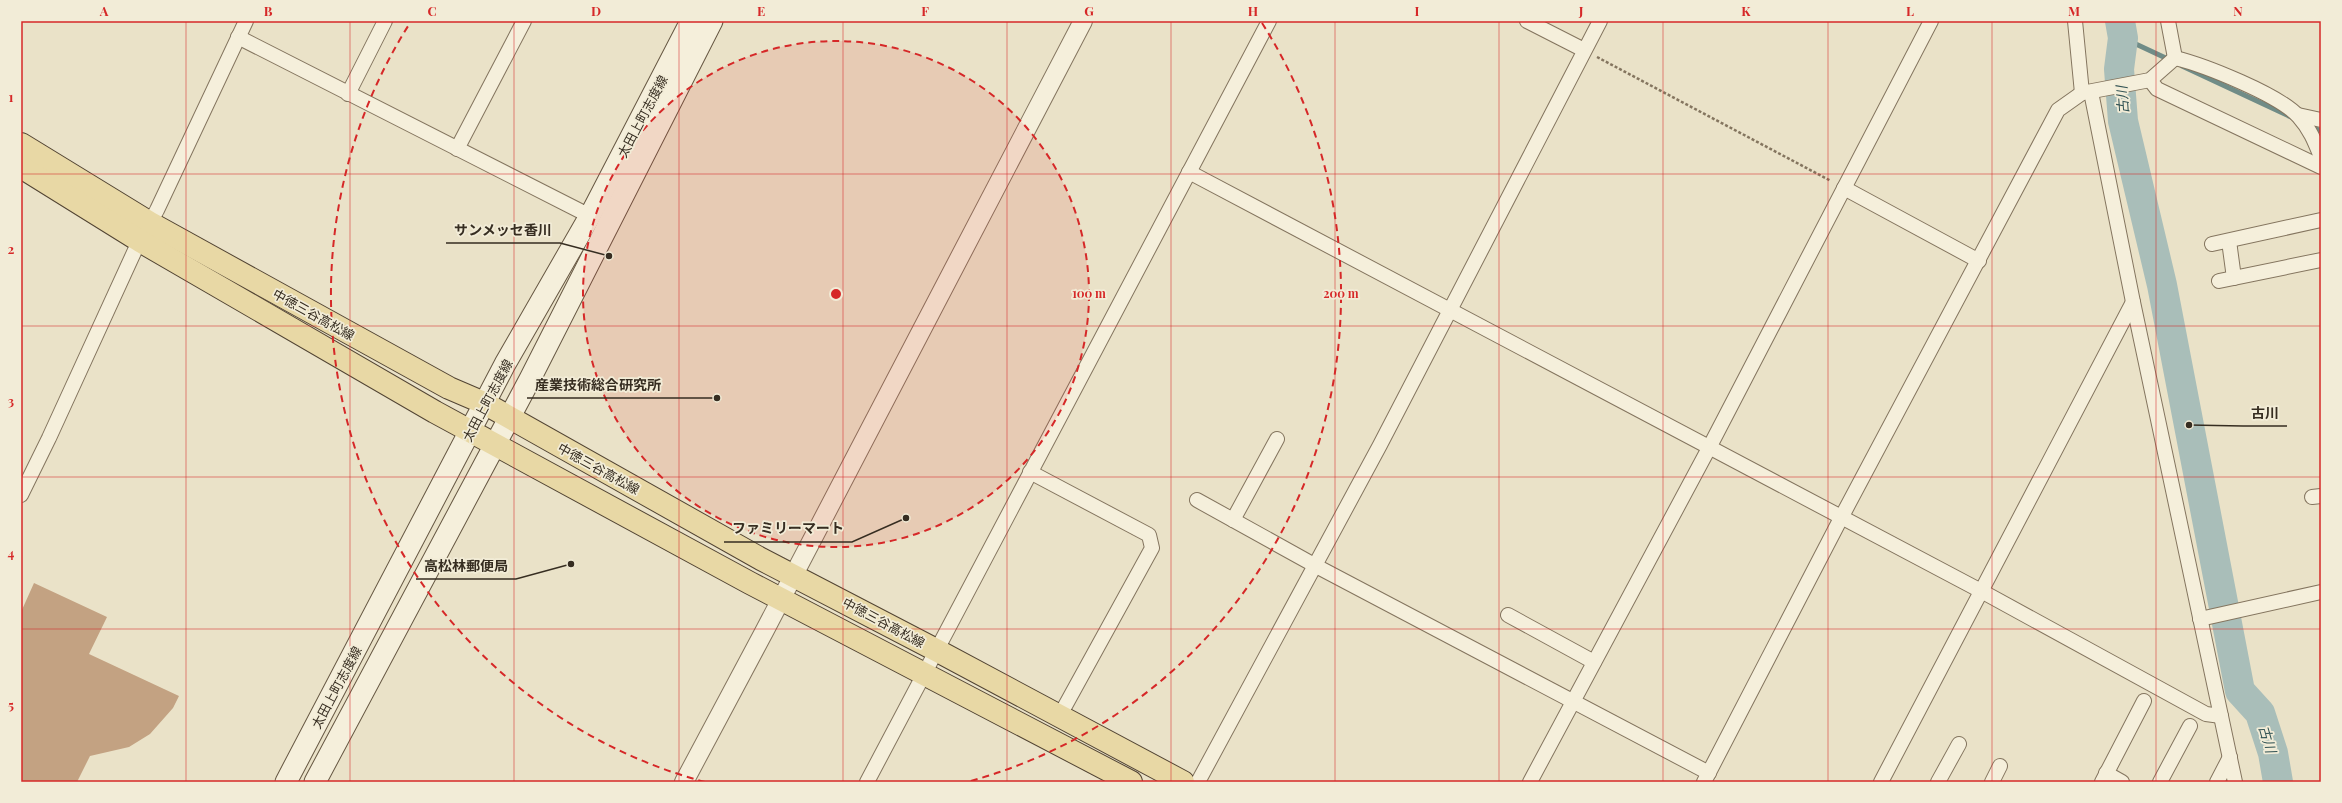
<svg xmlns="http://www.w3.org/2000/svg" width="2342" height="803" font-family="'Playfair Display','Noto Sans JP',serif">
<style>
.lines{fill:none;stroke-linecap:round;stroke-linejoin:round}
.stream{stroke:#708c87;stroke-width:5}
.river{stroke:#a9beb9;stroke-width:30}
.building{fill:#c3a282}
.minor-casing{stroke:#84755f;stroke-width:16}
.tertiary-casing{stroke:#84755f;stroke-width:20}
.secondary-casing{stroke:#665742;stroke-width:23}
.primary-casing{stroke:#524433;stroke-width:24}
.path{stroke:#84755f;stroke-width:2.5;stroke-dasharray:3 2;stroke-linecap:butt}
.minor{stroke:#f5efdb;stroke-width:14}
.tertiary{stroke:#f5efdb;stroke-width:18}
.secondary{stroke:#f5efdb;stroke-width:21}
.primary{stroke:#e8d8a5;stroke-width:22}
.grid{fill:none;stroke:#d62828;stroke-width:1;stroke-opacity:0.55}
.ring{fill:none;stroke:#d62828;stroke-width:2;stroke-dasharray:7 5}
.labels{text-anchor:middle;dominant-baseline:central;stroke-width:3.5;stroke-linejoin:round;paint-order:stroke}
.street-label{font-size:13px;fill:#362d21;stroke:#f2ecd7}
.water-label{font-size:14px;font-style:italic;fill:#325354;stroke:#f2ecd7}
.centre{fill:#d62828;stroke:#f2ecd7;stroke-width:2}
.ring-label{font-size:12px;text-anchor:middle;font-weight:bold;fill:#d62828;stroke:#f2ecd7;stroke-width:3.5;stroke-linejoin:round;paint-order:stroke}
.leader{fill:none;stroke:#362d21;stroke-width:1.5}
.callout-dot{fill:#362d21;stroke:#f2ecd7;stroke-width:1.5}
.callout-label{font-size:14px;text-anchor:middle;font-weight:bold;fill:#362d21;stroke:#f2ecd7;stroke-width:3.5;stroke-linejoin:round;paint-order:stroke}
.neatline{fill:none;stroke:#d62828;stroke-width:1.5}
.grid-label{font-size:13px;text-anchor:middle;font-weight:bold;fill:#d62828}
</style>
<rect width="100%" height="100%" fill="#eae2c8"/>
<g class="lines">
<g class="stream">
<polyline points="2123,38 2170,60"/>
<polyline points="2182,66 2291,117"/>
<polyline points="2311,127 2321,131"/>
</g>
<polyline class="river" points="2120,21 2123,38 2119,69 2123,121 2162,285 2240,691 2260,713 2273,753 2278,782"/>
</g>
<polygon class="building" points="34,583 107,617 89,654 179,696 173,708 150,734 129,747 90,756 77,782 21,782 21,612"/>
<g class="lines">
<defs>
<g id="minor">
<polyline points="1527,21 1584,50"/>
<polyline points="2075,21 2082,93"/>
<polyline points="2168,21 2175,58"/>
<polyline points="238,37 590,216"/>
<path d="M2175,58C2204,65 2280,95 2299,117C2310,129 2315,142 2321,157"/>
<polyline points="2150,80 2157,89 2321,167"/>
<polyline points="2091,92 2133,302 2235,782"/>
<polyline points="348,94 385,21"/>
<polyline points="2298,115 2321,120"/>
<polyline points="457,149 524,21"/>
<polyline points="1189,172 1983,592 2206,714 2221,716"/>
<polyline points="1844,188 1979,261"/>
<polyline points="2229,241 2234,278"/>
<polyline points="2212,244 2321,220"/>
<polyline points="2219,281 2321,260"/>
<polyline points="1030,472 1149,535 1152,548 1059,717"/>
<polyline points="21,495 49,438 136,248 157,210 246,21"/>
<polyline points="2312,497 2321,496"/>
<polyline points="1197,500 1316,566 1709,773"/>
<polyline points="1233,520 1277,439"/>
<polyline points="1508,615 1594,662"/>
<polyline points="2200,619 2321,592"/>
<polyline points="2106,773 2122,782"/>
<polyline points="867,782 1269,21"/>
<polyline points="1198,782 1380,445 1600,21"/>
<polyline points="1530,782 1709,448 1931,21"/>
<polyline points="1704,782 1841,518 2058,110 2082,93 2150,80 2175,58"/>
<polyline points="1881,782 2133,302"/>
<polyline points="1938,782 1959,744"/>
<polyline points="1992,782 2000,766"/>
<polyline points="2102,782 2144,701"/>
<polyline points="2160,782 2190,726"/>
<polyline points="2217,782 2230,757"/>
</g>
<polyline id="tertiary" points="684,782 765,630 1083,21"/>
<g id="secondary">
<polyline points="286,782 505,364 590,216 691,21"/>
<polyline points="315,782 530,379 712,21"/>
</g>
<g id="primary">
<polyline points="21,144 150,223 449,388 484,403 761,559 936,650 1183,782"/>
<polyline points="21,167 140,241 435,412 750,583 1131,782"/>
</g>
</defs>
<use href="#minor" class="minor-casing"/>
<use href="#tertiary" class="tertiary-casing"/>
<use href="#secondary" class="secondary-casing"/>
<use href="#primary" class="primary-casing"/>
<polyline class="path" points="1597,57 1831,181"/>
<use href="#minor" class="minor"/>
<use href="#tertiary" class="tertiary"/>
<use href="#secondary" class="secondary"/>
<use href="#primary" class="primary"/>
</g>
<path class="grid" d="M186,21V782M350,21V782M514,21V782M679,21V782M843,21V782M1007,21V782M1171,21V782M1335,21V782M1499,21V782M1663,21V782M1828,21V782M1992,21V782M2156,21V782M21,174H2321M21,326H2321M21,477H2321M21,629H2321"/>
<circle cx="836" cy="294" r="253" fill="#d62828" fill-opacity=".12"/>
<g class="ring">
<circle cx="836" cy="294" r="253"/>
<path d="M705 782A505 505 0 0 1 410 23M1262 23A505 505 0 0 1 967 782"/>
</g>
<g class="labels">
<g class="street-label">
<text transform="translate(642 116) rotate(-62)">太田上町志度線</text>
<text transform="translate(314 314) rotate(29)">中徳三谷高松線</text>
<text transform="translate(487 400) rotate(-62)">太田上町志度線</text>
<text transform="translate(599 468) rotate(29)">中徳三谷高松線</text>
<text transform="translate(884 622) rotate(28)">中徳三谷高松線</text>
<text transform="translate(336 687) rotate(-62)">太田上町志度線</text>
</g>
<g class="water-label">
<text transform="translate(2122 100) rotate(-94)">古川</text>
<text transform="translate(2268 739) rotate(74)">古川</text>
</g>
</g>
<circle cx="836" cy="294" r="6" class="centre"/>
<g class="ring-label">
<text x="1089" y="298">100 m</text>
<text x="1341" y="298">200 m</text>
</g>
<path class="leader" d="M609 256L560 243H446M717 398L669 398H527M2189 425L2243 426H2287M906 518L852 542H724M571 564L516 579H416"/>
<g class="callout-dot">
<circle cx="609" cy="256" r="4"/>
<circle cx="717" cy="398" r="4"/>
<circle cx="2189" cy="425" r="4"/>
<circle cx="906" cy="518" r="4"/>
<circle cx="571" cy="564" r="4"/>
</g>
<g class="callout-label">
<text x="503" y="235">サンメッセ香川</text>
<text x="598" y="390">産業技術総合研究所</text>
<text x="2265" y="418">古川</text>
<text x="788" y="533">ファミリーマート</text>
<text x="466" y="571">高松林郵便局</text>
</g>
<rect width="2342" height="803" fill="none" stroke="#f2ecd7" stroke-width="44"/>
<rect x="22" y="22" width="2298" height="759" class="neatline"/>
<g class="grid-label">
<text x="104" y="16">A</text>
<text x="268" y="16">B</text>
<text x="432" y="16">C</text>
<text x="596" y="16">D</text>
<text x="761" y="16">E</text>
<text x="925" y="16">F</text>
<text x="1089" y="16">G</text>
<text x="1253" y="16">H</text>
<text x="1417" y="16">I</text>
<text x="1581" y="16">J</text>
<text x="1746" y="16">K</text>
<text x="1910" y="16">L</text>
<text x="2074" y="16">M</text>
<text x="2238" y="16">N</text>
<text x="11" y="102">1</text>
<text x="11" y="254">2</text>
<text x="11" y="406">3</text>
<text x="11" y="558">4</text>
<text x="11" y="710">5</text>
</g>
</svg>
